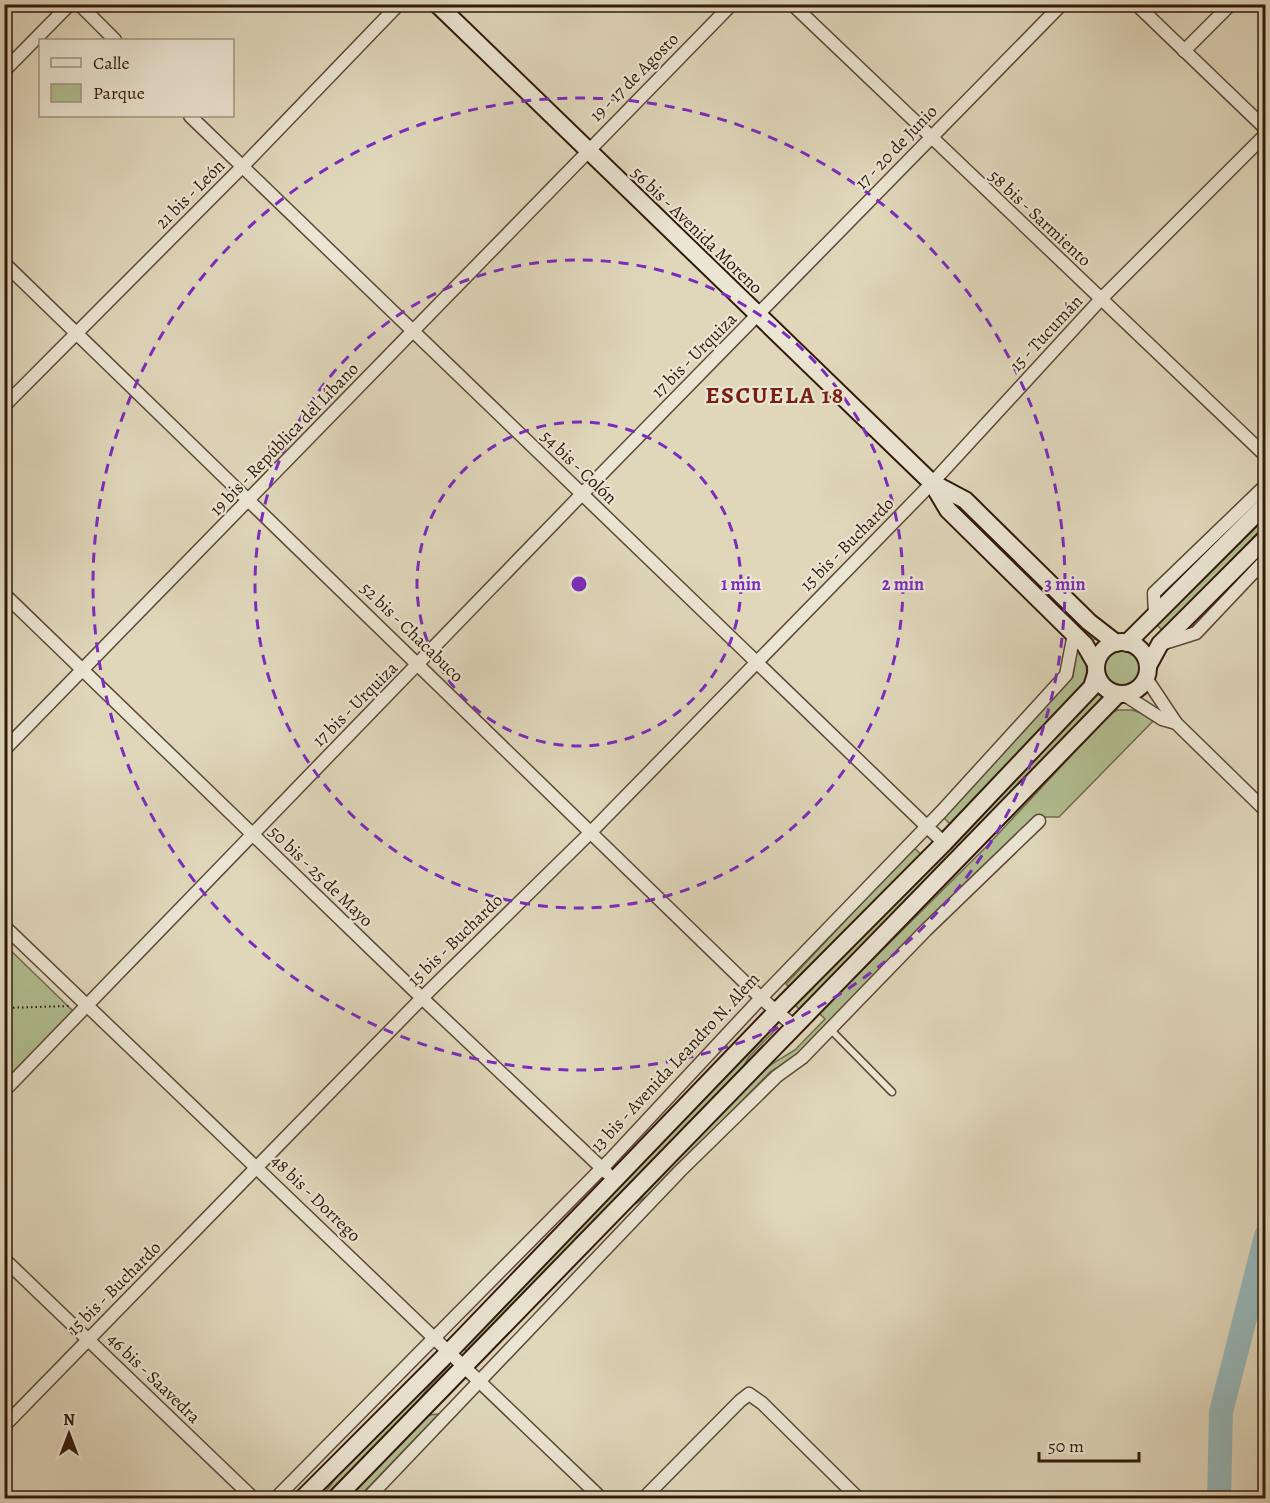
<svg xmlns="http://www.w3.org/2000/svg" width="1270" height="1503" font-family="Alegreya,serif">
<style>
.green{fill:#b1be91;stroke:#716c4e;stroke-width:1.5}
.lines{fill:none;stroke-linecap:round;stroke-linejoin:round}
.river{stroke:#97b7b9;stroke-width:24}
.service-casing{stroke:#5d4937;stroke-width:9}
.minor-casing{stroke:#5d4937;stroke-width:15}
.secondary-casing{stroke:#311a0b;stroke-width:20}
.path{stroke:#311a0b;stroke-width:2;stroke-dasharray:1.5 3;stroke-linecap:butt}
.service{stroke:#ebe5d3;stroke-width:6}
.minor{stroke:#ebe5d3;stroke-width:12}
.secondary{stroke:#ebe5d3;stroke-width:16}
.ring{fill:none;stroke:#7b2cbf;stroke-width:3;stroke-dasharray:10 8}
.labels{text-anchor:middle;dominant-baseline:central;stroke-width:4.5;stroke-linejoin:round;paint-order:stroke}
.street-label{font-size:18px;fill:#311a0b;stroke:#ebe5d3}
.district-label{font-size:24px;font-weight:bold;letter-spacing:1.5px;fill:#7a1f14;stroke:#ebe5d3}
.centre{fill:#7b2cbf;stroke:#ebe5d3;stroke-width:3}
.ring-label{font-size:18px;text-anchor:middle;font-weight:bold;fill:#7b2cbf;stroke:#ebe5d3;stroke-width:4.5;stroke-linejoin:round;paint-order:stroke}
</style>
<rect width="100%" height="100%" fill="#e0d7bb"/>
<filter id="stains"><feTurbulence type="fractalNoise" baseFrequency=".00333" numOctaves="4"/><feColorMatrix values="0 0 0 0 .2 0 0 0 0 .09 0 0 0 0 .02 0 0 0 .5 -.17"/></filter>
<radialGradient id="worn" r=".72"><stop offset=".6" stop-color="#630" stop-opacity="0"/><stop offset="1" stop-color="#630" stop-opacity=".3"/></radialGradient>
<g class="green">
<polygon points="958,502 1079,625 1096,638 1090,643 1080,628 955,505"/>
<polygon points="1265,515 1265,525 1163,631 1157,625"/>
<path d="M1077,650C1088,660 1089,673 1083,685L953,827L944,818L1073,677Z"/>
<circle cx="1122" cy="669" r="18"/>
<polygon points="1097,692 1103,698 801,1011 795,1005"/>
<polygon points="1117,710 1132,710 1156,718 1059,817 1037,817 796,1056 770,1072 652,1193 635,1204 748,1086 770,1065 795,1050 825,1019 819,1013 986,847 1110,714"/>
<polygon points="914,847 923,857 791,989 786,984"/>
<polygon points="4,944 73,1011 5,1081 4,1081"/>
<polygon points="772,1025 776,1029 749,1057 737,1077 468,1353 463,1348"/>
<polygon points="446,1363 449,1366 428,1388 408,1415 326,1498 321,1498 338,1475"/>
<polygon points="439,1414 358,1498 348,1498 429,1415"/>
</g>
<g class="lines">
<polyline class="river" points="1219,1498 1221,1412 1266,1236"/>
<defs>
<polyline id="service" points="830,1029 892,1092"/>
<g id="minor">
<polyline points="79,4 115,40"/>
<polyline points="792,4 1266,456"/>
<polyline points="1136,4 1266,129"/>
<polyline points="1184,51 1231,4"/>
<polyline points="4,71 70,4"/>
<polyline points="190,116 944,843"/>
<polyline points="4,263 761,998 795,1027"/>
<polyline points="4,406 242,167 399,4"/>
<polyline points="4,594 422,998 607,1173"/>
<polyline points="1155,616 1154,593 1266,485"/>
<polyline points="1161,644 1196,633 1266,559"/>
<polyline points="1146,678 1176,723 1266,811"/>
<polyline points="1123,694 1162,719 1176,723"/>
<polyline points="4,750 732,4"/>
<polyline points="4,926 601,1498"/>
<polyline points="4,1091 581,495 1062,4"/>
<polyline points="4,1259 253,1498"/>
<polyline points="4,1426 422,998 592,831 932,483 1101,299 1266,134"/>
<polyline points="276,1498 609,1161 761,998 942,811 1066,675 1074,634"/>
<polyline points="368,1498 680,1171 777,1076 802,1058 926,930 1039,821"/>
<polyline points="644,1498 740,1401 749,1394 762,1403 858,1498"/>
</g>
<g id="secondary">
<polyline points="437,4 932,483 948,510 1085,645 1096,664"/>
<polyline points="933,483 965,500 1089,622 1116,643"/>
<circle cx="1122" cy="668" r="26"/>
<polyline points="1127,643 1266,504"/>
<polyline points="1148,666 1160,644 1266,538"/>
<polyline points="303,1498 448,1353 777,1011 944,843 1092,687 1096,674"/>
<polyline points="336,1498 1118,694"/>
</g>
</defs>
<use href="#service" class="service-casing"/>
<use href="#minor" class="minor-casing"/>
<use href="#secondary" class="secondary-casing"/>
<polyline class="path" points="4,1008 69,1006"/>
<use href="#service" class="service"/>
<use href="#minor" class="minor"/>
<use href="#secondary" class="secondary"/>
</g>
<g class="ring">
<circle cx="579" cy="584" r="162"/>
<circle cx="579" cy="584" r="324"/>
<circle cx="579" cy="584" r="486"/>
</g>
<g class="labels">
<g class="street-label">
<text transform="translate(634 77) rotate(-45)">19 - 17 de Agosto</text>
<text transform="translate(896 147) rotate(-46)">17 - 20 de Junio</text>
<text transform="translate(190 194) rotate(-45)">21 bis - León</text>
<text transform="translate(1040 218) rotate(43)">58 bis - Sarmiento</text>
<text transform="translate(697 230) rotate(44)">56 bis - Avenida Moreno</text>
<text transform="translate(1046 333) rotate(-47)">15 - Tucumán</text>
<text transform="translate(694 355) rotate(-45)">17 bis - Urquiza</text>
<text transform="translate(284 439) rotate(-46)">19 bis - República del Líbano</text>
<text transform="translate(579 467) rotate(44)">54 bis - Colón</text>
<text transform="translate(847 544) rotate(-45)">15 bis - Buchardo</text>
<text transform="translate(412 632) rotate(44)">52 bis - Chacabuco</text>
<text transform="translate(355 704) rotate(-45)">17 bis - Urquiza</text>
<text transform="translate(321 876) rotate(44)">50 bis - 25 de Mayo</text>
<text transform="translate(455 940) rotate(-44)">15 bis - Buchardo</text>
<text transform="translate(675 1062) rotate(-47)">13 bis - Avenida Leandro N. Alem</text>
<text transform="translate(316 1198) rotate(44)">48 bis - Dorrego</text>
<text transform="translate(114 1288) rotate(-45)">15 bis - Buchardo</text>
<text transform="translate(154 1378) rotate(44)">46 bis - Saavedra</text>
</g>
<g class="district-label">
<text x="775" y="395">ESCUELA 18</text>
</g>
</g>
<circle cx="579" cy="584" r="9" class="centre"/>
<g class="ring-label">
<text x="741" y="590">1 min</text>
<text x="903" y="590">2 min</text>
<text x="1065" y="590">3 min</text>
</g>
<rect width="1270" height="1503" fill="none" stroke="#e0d7bb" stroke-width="24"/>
<rect x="6" y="6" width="1258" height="1491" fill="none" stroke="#311a0b" stroke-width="3"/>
<rect x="12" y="12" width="1246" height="1479" fill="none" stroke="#311a0b" stroke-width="1.5"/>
<rect x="39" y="39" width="195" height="78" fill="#ebe5d3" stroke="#a19483" stroke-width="1.5"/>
<rect x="51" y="58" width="30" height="9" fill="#ebe5d3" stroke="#a19483" stroke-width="1.5"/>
<text x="93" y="69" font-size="18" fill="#311a0b">Calle</text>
<rect x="51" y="84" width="30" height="18" fill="#b1be91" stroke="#a19483" stroke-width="1.5"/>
<text x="93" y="99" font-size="18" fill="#311a0b">Parque</text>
<g transform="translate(69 1434)" stroke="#ebe5d3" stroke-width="4.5" paint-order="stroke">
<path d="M0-4.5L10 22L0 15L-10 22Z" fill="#311a0b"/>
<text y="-9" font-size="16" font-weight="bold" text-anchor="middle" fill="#311a0b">N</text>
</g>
<path d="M1039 1452v9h100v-9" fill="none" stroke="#311a0b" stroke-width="3"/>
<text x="1048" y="1452" font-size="18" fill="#311a0b" stroke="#ebe5d3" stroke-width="4.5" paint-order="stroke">50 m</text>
<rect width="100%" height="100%" filter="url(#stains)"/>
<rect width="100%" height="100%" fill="url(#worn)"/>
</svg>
